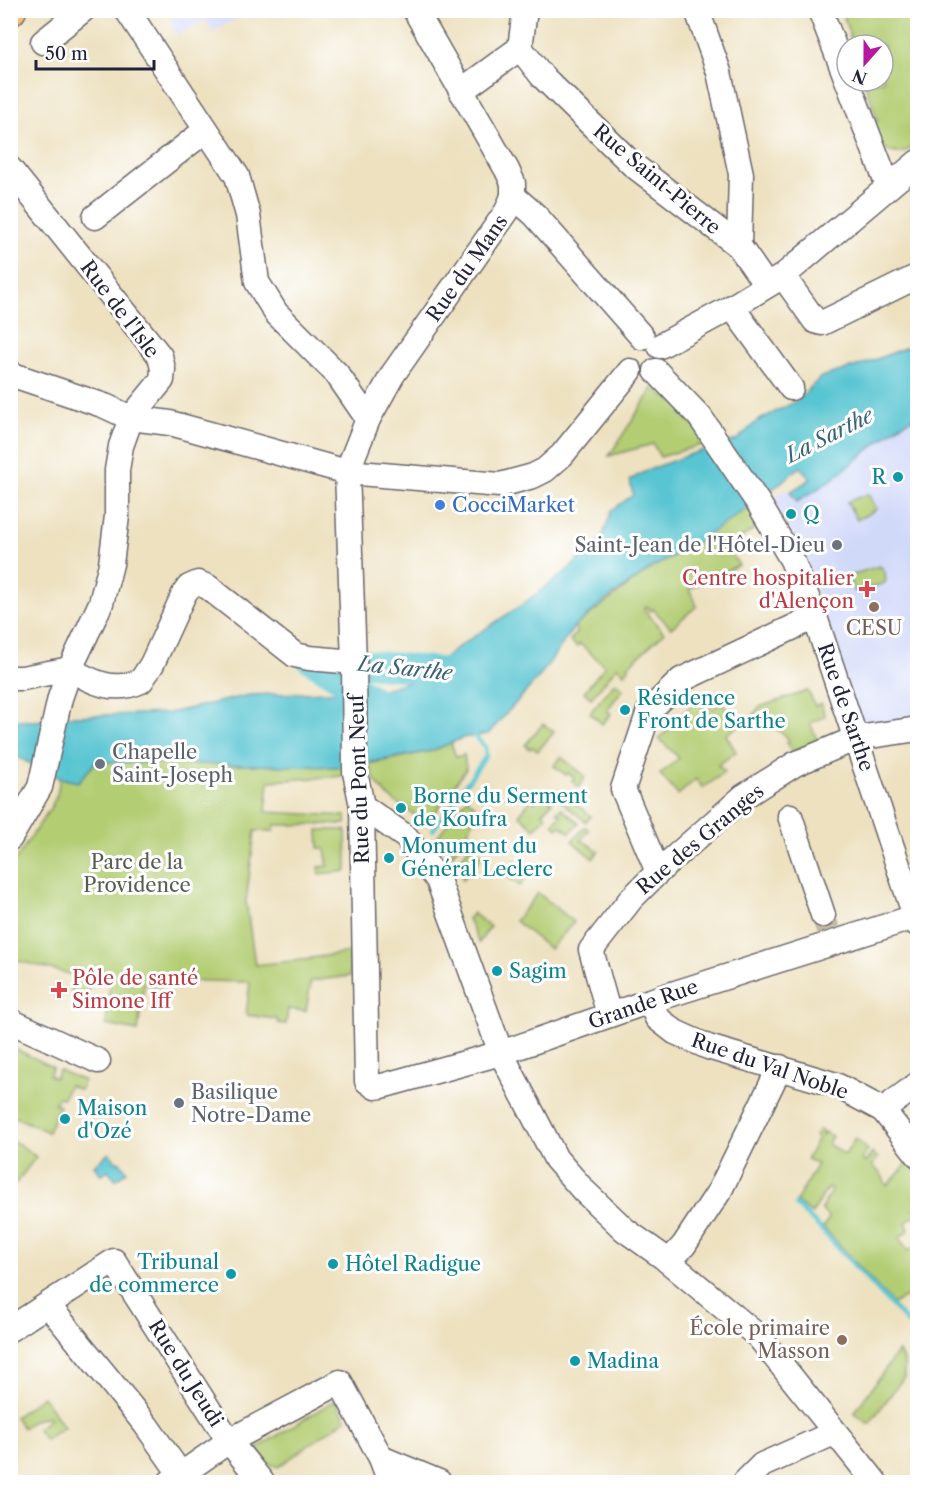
<svg xmlns="http://www.w3.org/2000/svg" width="928" height="1493" font-family="'Libre Caslon Text',serif">
<style>
.built{fill:#d1d9f9}
.green{fill:#b3cd73;stroke:#6a7857;stroke-width:1.5}
.water{fill:#59c5d2;stroke:#3e7486;stroke-width:1.5}
.lines{fill:none;stroke-linecap:round;stroke-linejoin:round}
.stream{stroke:#59c5d2;stroke-width:4.5}
.river{stroke:#59c5d2;stroke-width:28}
.minor-tunnel{stroke:#c4bba5;stroke-width:24;stroke-dasharray:24 12;stroke-linecap:butt}
.minor-casing{stroke:#69656a;stroke-width:27}
.major-casing{stroke:#69656a;stroke-width:33}
.minor{stroke:#fff;stroke-width:24}
.major{stroke:#ffbb71;stroke-width:30}
.culture-dot{fill:#0f9aa8;stroke:#fff;stroke-width:2}
.shop-dot{fill:#3f7fe0;stroke:#fff;stroke-width:2}
.worship-dot{fill:#6b7280;stroke:#fff;stroke-width:2}
.health-dot{fill:#e0444e;stroke:#fff;stroke-width:2}
.education-dot{fill:#8d6e63;stroke:#fff;stroke-width:2}
.labels{text-anchor:middle;dominant-baseline:central;stroke-width:6;stroke-linejoin:round;paint-order:stroke}
.street-label{font-size:20px;fill:#22223b;stroke:#fff}
.culture-label{font-size:20px;fill:#0d838f;stroke:#fff;text-anchor:start}
.shop-label{font-size:20px;fill:#366cbe;stroke:#fff;text-anchor:start}
.worship-label{font-size:20px;fill:#5b616d;stroke:#fff;text-anchor:start}
.health-label{font-size:20px;fill:#be3a42;stroke:#fff;text-anchor:end}
.education-label{font-size:20px;fill:#785e54;stroke:#fff}
.park-label{font-size:20px;fill:#555e4f;stroke:#fff}
.water-label{font-size:21px;font-style:italic;fill:#386377;stroke:#fff}
</style>
<rect width="100%" height="100%" fill="#fff"/>
<filter id="ink" filterUnits="userSpaceOnUse"><feTurbulence type="fractalNoise" baseFrequency=".0167" numOctaves="2"/><feDisplacementMap in="SourceGraphic" scale="12" xChannelSelector="R" yChannelSelector="G"/><feConvolveMatrix kernelMatrix="1 2 1 2 8 2 1 2 1" color-interpolation-filters="sRGB"/></filter>
<filter id="wash" filterUnits="userSpaceOnUse"><feTurbulence type="fractalNoise" baseFrequency=".008" numOctaves="4" result="noise"/><feDisplacementMap in="SourceGraphic" scale="24" xChannelSelector="R" yChannelSelector="G"/><feGaussianBlur stdDeviation="1.35" result="paint"/><feColorMatrix in="noise" values="0 0 0 0 0 0 0 0 0 0 0 0 0 0 0 0 0 1.4 0 .05"/><feComposite in="paint" operator="in"/></filter>
<g filter="url(#wash)">
<rect width="100%" height="100%" fill="#ede1c0"/>
<g class="built">
<polygon points="186,10 249,10 249,11 213,32 206,20 177,35 169,21"/>
<polygon points="917,416 917,723 863,729 807,562 800,546 770,500 787,489 796,502 830,481 900,425"/>
</g>
<g class="green">
<path d="M842,11H917V142C896,166 879,146 867,126L878,121L864,81H883V45H853Z"/>
<polygon points="653,388 683,409 707,443 660,457 653,444 609,456"/>
<polygon points="868,494 877,509 857,520 847,502"/>
<polygon points="748,508 760,525 726,548 739,565 689,589 697,606 671,628 653,609 651,611 647,606 644,609 664,633 628,666 629,668 624,673 617,667 591,698 584,692 605,666 580,644 577,647 570,641 577,631 574,627 653,567 694,544"/>
<path d="M879,566C885,569 887,576 885,583L859,592L854,591L849,579L851,575Z"/>
<polygon points="615,682 623,689 607,710 611,714 602,724 590,713"/>
<polygon points="808,691 815,706 821,704 825,716 810,723 819,744 794,755 787,743 789,741 786,736 754,714 759,707"/>
<polygon points="698,698 703,708 710,706 713,709 722,702 730,716 736,713 741,723 726,735 736,752 718,765 725,772 703,788 696,779 678,795 660,774 679,758 659,739"/>
<polygon points="543,724 554,732 538,751 532,747 530,749 525,745"/>
<path d="M451,743L456,757L464,755L466,769L427,824C404,807 375,794 369,764L431,751Z"/>
<polygon points="561,757 584,775 584,780 579,787 572,781 574,778 568,773 566,775 554,766"/>
<polygon points="96,762 345,767 345,776 269,781 266,812 346,816 346,824 274,825 274,831 255,831 246,901 255,965 311,959 311,958 350,952 350,976 311,981 306,1011 288,1009 286,1024 278,1023 277,1019 246,1015 250,982 161,980 160,986 144,984 138,1031 106,1025 110,980 91,978 87,998 71,991 74,975 11,959 10,868 51,807 57,795 60,778 78,782"/>
<polygon points="542,793 552,802 543,813 546,816 535,829 519,815 531,800 535,803"/>
<polygon points="563,793 591,816 586,822 558,799"/>
<path d="M467,798L475,805C475,826 464,839 452,855L437,837Z"/>
<polygon points="561,808 579,823 570,833 561,826 558,828 553,824 561,815 557,812"/>
<polygon points="585,827 589,830 581,840 599,851 593,859 572,841"/>
<polygon points="318,830 346,830 347,871 319,874 319,867 328,866 325,849 319,848"/>
<polygon points="470,846 483,855 463,880 458,862"/>
<polygon points="515,860 531,872 520,886 504,874"/>
<polygon points="538,893 574,922 550,949 515,921"/>
<polygon points="473,913 490,927 479,943 468,919"/>
<polygon points="11,1047 53,1067 49,1075 55,1078 59,1070 84,1081 80,1090 69,1085 63,1098 59,1097 54,1104 59,1106 48,1132 11,1115"/>
<polygon points="819,1129 822,1131 822,1135 824,1132 832,1136 828,1144 845,1155 855,1139 868,1150 862,1160 865,1163 872,1153 878,1158 872,1165 881,1174 887,1186 910,1161 917,1171 917,1206 914,1209 917,1214 906,1222 909,1230 899,1238 908,1251 916,1246 917,1249 917,1291 893,1304 823,1227 829,1218 821,1209 829,1196 831,1188 828,1187 812,1214 796,1202 817,1164 807,1159 818,1138 815,1136"/>
<polygon points="11,1141 19,1144 36,1157 16,1183 11,1178"/>
<polygon points="898,1351 904,1361 904,1377 869,1424 854,1413"/>
<polygon points="43,1396 64,1427 45,1440 37,1429 50,1419 48,1416 34,1420 23,1428 15,1417"/>
<polygon points="335,1400 346,1419 278,1467 267,1463 257,1448"/>
</g>
<g class="water">
<polygon points="917,343 917,416 900,425 830,481 797,502 790,492 811,479 800,467 757,502 694,544 653,567 606,600 574,627 540,676 488,734 463,738 431,751 345,767 96,762 78,782 60,778 17,757 11,758 11,720 36,721 73,716 169,713 249,695 380,690 425,677 455,649 520,606 564,573 601,540 612,510 633,495 630,480 646,471 688,455 737,440 757,421 797,401 821,377 864,364"/>
<polygon points="109,1153 117,1162 119,1161 127,1171 116,1180 108,1170 101,1175 94,1165"/>
</g>
<g class="lines">
<g class="stream">
<polyline points="433,830 486,756 485,747 475,736"/>
<polyline points="796,1205 817,1225 918,1334"/>
</g>
<polyline class="river" points="375,701 309,658 469,674"/>
</g>
</g>
<g filter="url(#ink)">
<g class="lines">
<polyline class="minor-tunnel" points="823,915 828,930"/>
<defs>
<g id="minor">
<polyline points="127,10 237,176 248,215 257,282 276,313 337,374 368,419"/>
<polyline points="415,10 507,170 513,183 513,196 507,211 393,374 368,419 347,472 354,662 355,772 362,806 367,1081 375,1087 382,1086 501,1053 650,1001 918,916"/>
<polyline points="697,10 719,72 741,174 739,246"/>
<polyline points="820,10 888,186"/>
<polyline points="43,42 83,10"/>
<polyline points="520,48 542,76 633,165 739,246 766,285"/>
<polyline points="461,91 520,48 525,10"/>
<polyline points="10,169 160,356 163,369 162,380 131,418 121,446 117,470 117,516 111,564 101,603 70,669 60,698 40,787 10,838"/>
<polyline points="513,196 535,215 642,337"/>
<polyline points="95,217 206,130"/>
<polyline points="783,276 815,321 822,323 918,276"/>
<polyline points="732,307 791,388"/>
<polyline points="660,346 732,307 783,276 918,162"/>
<polyline points="656,371 700,417 759,504 792,560 815,617 918,925"/>
<polyline points="10,374 105,406 131,418 170,423 347,472 500,485 533,476 545,470 562,455 630,371"/>
<path d="M70,669C93,683 115,693 141,681L152,664L184,594L189,587L198,583L208,587L295,655L309,658L354,662"/>
<polyline points="10,678 22,678 70,669"/>
<polyline points="362,806 406,837 438,880 501,1053 556,1159 584,1191 625,1230 663,1257 759,1337 875,1482"/>
<polyline points="790,816 823,915"/>
<polyline points="658,872 623,789 649,711 681,680 815,617"/>
<polyline points="650,1001 657,1018 675,1032 708,1047 836,1085 883,1110 918,1155"/>
<polyline points="609,1015 591,950 631,899 658,872 743,797 795,764 857,738 918,729"/>
<polyline points="10,1021 98,1061"/>
<polyline points="883,1110 918,1084"/>
<polyline points="669,1262 684,1245 720,1190 780,1067"/>
<polyline points="48,1305 146,1425 181,1475"/>
<polyline points="10,1329 114,1261 229,1441 262,1482"/>
<polyline points="381,1458 439,1482"/>
<polyline points="170,1482 229,1441 340,1382 381,1458 390,1482"/>
<polyline points="745,1482 762,1465 834,1433"/>
</g>
<polyline id="major" points="10,11 11,10"/>
</defs>
<use href="#minor" class="minor-casing"/>
<use href="#major" class="major-casing"/>
<use href="#minor" class="minor"/>
<use href="#major" class="major"/>
</g>
</g>
<g class="culture-dot">
<circle cx="898" cy="477" r="6"/>
<circle cx="791" cy="514" r="6"/>
<circle cx="625" cy="710" r="6"/>
<circle cx="401" cy="808" r="6"/>
<circle cx="389" cy="858" r="6"/>
<circle cx="497" cy="971" r="6"/>
<circle cx="65" cy="1119" r="6"/>
<circle cx="333" cy="1264" r="6"/>
<circle cx="231" cy="1274" r="6"/>
<circle cx="575" cy="1361" r="6"/>
</g>
<circle class="shop-dot" cx="440" cy="505" r="6"/>
<g class="worship-dot">
<circle cx="837" cy="545" r="6"/>
<circle cx="100" cy="764" r="6"/>
<circle cx="179" cy="1103" r="6"/>
</g>
<g class="health-dot">
<path d="M864 580h6v6h6v6h-6v6h-6v-6h-6v-6h6z"/>
<path d="M56 981h6v6h6v6h-6v6h-6v-6h-6v-6h6z"/>
</g>
<g class="education-dot">
<circle cx="874" cy="607" r="6"/>
<circle cx="842" cy="1340" r="6"/>
</g>
<g class="labels">
<g class="street-label">
<text transform="translate(657 179) rotate(40)">Rue Saint-Pierre</text>
<text transform="translate(467 268) rotate(-55)">Rue du Mans</text>
<text transform="translate(120 309) rotate(53)">Rue de l'Isle</text>
<text transform="translate(846 707) rotate(71)">Rue de Sarthe</text>
<text transform="translate(359 779) rotate(-92)">Rue du Pont Neuf</text>
<text transform="translate(700 839) rotate(-40)">Rue des Granges</text>
<text transform="translate(643 1004) rotate(-19)">Grande Rue</text>
<text transform="translate(770 1066) rotate(19)">Rue du Val Noble</text>
<text transform="translate(186 1373) rotate(58)">Rue du Jeudi</text>
</g>
<g class="culture-label">
<text x="886" y="477" text-anchor="end">R</text>
<text x="803" y="514">Q</text>
<text x="637" y="698">Résidence<tspan x="637" dy="23">Front de Sarthe</tspan></text>
<text x="413" y="796">Borne du Serment<tspan x="413" dy="23">de Koufra</tspan></text>
<text x="401" y="846">Monument du<tspan x="401" dy="23">Général Leclerc</tspan></text>
<text x="509" y="971">Sagim</text>
<text x="77" y="1108">Maison<tspan x="77" dy="23">d'Ozé</tspan></text>
<text x="219" y="1262" text-anchor="end">Tribunal<tspan x="219" dy="23">de commerce</tspan></text>
<text x="345" y="1264">Hôtel Radigue</text>
<text x="587" y="1361">Madina</text>
</g>
<g class="shop-label">
<text x="452" y="505">CocciMarket</text>
</g>
<g class="worship-label">
<text x="825" y="545" text-anchor="end">Saint-Jean de l'Hôtel-Dieu</text>
<text x="112" y="752">Chapelle<tspan x="112" dy="23">Saint-Joseph</tspan></text>
<text x="191" y="1092">Basilique<tspan x="191" dy="23">Notre-Dame</tspan></text>
</g>
<g class="health-label">
<text x="854" y="578">Centre hospitalier<tspan x="854" dy="23">d'Alençon</tspan></text>
<text x="72" y="978" text-anchor="start">Pôle de santé<tspan x="72" dy="23">Simone Iff</tspan></text>
</g>
<g class="education-label">
<text x="874" y="628">CESU</text>
<text x="830" y="1328" text-anchor="end">École primaire<tspan x="830" dy="23">Masson</tspan></text>
</g>
<g class="park-label">
<text x="137" y="862">Parc de la<tspan x="137" dy="23">Providence</tspan></text>
</g>
<g class="water-label">
<text transform="translate(829 435) rotate(-27)">La Sarthe</text>
<text transform="translate(405 668) rotate(6)">La Sarthe</text>
</g>
</g>
<rect width="928" height="1493" fill="none" stroke="#fff" stroke-width="36"/>
<g transform="translate(865 63) rotate(201)"><circle r="28" fill="#ffffff" stroke="#a7a7b1" stroke-width="1.5"/>
<path d="M0-4.5L10 22L0 15L-10 22Z" fill="#b5179e"/>
<text y="-9" font-size="16" font-weight="bold" text-anchor="middle" fill="#22223b">N</text>
</g>
<path d="M36 60v9h118v-9" fill="none" stroke="#22223b" stroke-width="3"/>
<text x="45" y="60" font-size="18" fill="#22223b" stroke="#ffffff" stroke-width="4.5" paint-order="stroke">50 m</text>
</svg>
